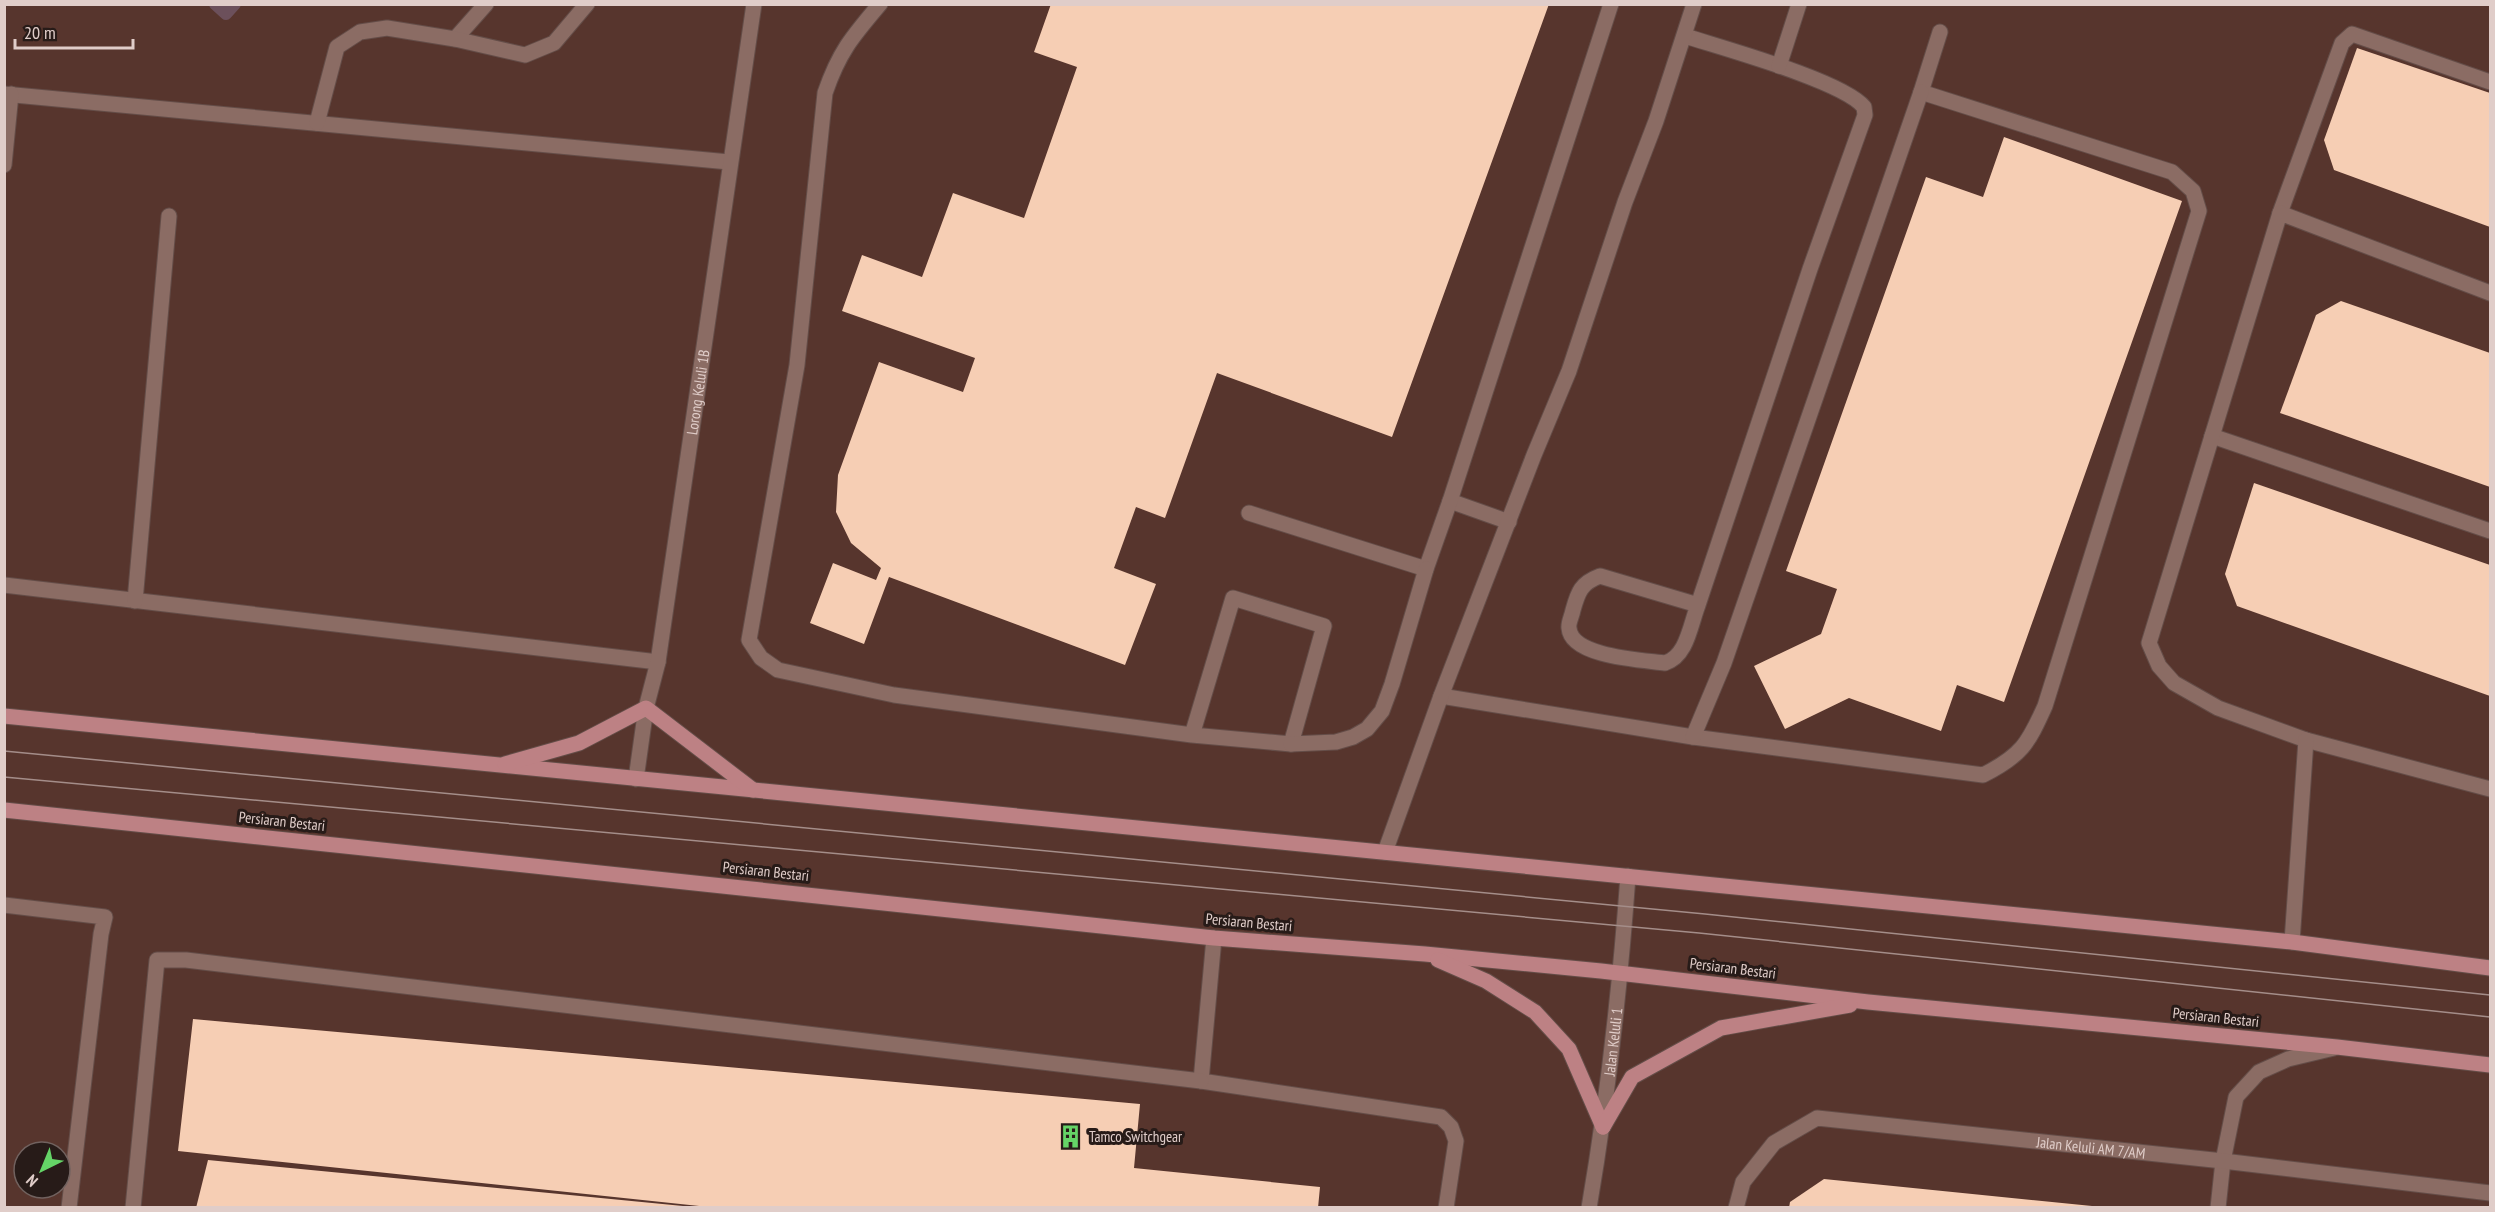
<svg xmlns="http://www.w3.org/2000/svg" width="2495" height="1212" font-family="'PT Sans Narrow',sans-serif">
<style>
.built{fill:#57352d;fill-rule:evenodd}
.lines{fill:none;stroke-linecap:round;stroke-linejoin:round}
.stream{stroke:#6c505b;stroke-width:12}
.building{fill:#f6ceb4}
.lane-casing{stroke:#644d48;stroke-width:17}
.street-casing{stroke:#644d48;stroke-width:17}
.primary-casing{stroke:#644d48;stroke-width:17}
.lane{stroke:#8b6c64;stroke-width:15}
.street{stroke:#8b6c64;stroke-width:15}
.primary{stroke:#bd8184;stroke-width:15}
.tram{stroke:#a48d89;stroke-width:1.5}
.labels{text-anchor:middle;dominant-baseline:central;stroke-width:6;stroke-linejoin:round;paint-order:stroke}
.street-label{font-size:15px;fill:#e0cdc9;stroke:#271b18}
.poi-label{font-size:15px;fill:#e0cdc9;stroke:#271b18;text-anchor:start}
</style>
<rect width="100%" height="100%" fill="#4a2f29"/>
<path class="built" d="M5,5H2490V1207L5,1208ZM24,1152H60V1188H24Z"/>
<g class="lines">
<polyline class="stream" points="215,4 226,14 235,4"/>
</g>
<g class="building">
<polygon points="1051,4 1549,4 1392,437 1217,373 1165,518 1136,507 1114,568 1156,584 1125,665 889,577 864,644 810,623 833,563 876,580 881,568 851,543 836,512 838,475 879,362 963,392 975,358 842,311 862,255 922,277 953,193 1024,218 1077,67 1034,52"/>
<polygon points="2357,48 2490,93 2490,227 2334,170 2324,140"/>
<polygon points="2004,137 2182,201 2004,702 1957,685 1941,731 1849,698 1785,729 1754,666 1821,634 1837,589 1786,571 1926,177 1983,197"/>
<polygon points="2341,301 2490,353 2490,487 2280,413 2316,315"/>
<polygon points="2254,483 2490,565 2490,696 2237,606 2225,574"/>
<polygon points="193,1019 1140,1104 1134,1168 1320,1187 1318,1208 718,1208 178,1151"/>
<polygon points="208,1160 683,1206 682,1208 196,1208"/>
<polygon points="1824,1179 2092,1206 2092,1208 1789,1208 1790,1202"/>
</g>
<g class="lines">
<defs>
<g id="lane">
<path d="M880,4C852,37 839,52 825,93L797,365L749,640L761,658L778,670L894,695L1192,735L1291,744L1324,626L1233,598L1192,735"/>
<path d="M1685,36C1722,48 1843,81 1864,107L1865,115L1810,269L1698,605C1690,626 1687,656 1665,663C1643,660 1571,657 1569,628C1568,623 1572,616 1573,610C1578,592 1581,583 1600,576L1698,605"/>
<polyline points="455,39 486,4"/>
<polyline points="1779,66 1799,4"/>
<polyline points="4,94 729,162"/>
<polyline points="317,123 337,47 360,32 387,28 455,39 525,55 554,43 587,4"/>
<polyline points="4,165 11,94"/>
<polyline points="2280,213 2342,43 2352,34 2490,82"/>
<polyline points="2212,436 2490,531"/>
<polyline points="1450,501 1509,522"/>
<polyline points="1249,513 1426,569 1450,501 1611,4"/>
<polyline points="4,585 658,662"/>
<polyline points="135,601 169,216"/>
<path d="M1441,696L1693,737L1983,775C2021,756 2028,744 2045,706L2199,211L2193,191L2172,172L1921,92L1940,32"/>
<polyline points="1693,737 1724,663 1921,92"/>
<polyline points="1291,744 1336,742 1353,737 1367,729 1382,711 1392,684 1426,569"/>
<polyline points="1385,852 1441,696 1534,455 1569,371 1625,202 1656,121 1694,4"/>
<polyline points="4,905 105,917 101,934 69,1208"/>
<polyline points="1214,938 1201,1081 1441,1117 1451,1127 1456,1141 1446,1208"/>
<polyline points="133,1208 157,960 186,960 1201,1081"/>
<polyline points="2218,1208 2223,1161 2236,1097 2259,1072 2288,1059 2334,1048"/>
</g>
<g id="street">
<polyline points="2490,293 2280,213 2149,643 2159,666 2174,683 2218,708 2306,740 2490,789"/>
<path id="s1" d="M636,779L646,708L658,662L754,4"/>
<polyline points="2292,942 2306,740"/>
<path id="s2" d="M1589,1208C1608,1097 1620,987 1628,876"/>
<path id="s3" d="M1736,1208L1743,1182L1774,1143L1817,1118L2223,1161L2490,1193"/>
</g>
<g id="primary">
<polyline points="4,716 2292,942 2490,968"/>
<polyline points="505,764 579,743 646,708 753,790"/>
<polyline points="4,810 1214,938 1425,954 1601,971 1868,1002 2337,1047 2490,1065"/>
<polyline points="1438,960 1486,981 1535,1012 1569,1049 1603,1127"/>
<polyline points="1603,1127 1632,1077 1721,1028 1850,1005"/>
</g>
</defs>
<use href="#lane" class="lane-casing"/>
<use href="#street" class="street-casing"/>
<use href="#primary" class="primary-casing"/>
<use href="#lane" class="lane"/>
<use href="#street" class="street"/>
<use href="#primary" class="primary"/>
<g class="tram">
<polyline points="4,751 1705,914 2490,995"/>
<polyline points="4,777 1699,933 2490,1017"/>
</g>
</g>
<defs>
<symbol id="building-bare" viewBox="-9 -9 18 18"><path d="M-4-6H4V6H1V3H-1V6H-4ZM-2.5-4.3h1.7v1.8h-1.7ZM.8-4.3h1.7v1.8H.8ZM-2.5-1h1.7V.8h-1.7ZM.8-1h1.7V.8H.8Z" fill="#65d467" stroke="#271b18" stroke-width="2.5" paint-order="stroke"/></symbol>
</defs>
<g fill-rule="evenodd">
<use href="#building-bare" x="1054" y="1120" width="33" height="33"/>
</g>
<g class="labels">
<g class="street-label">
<text stroke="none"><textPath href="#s1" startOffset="392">Lorong Keluli 1B</textPath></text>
<text transform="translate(282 821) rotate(6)">Persiaran Bestari</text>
<text transform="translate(766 871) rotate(6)">Persiaran Bestari</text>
<text transform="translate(1249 922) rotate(5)">Persiaran Bestari</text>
<text transform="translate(1733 968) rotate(7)">Persiaran Bestari</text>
<text transform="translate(2216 1017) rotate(6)">Persiaran Bestari</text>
<text stroke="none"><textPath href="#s2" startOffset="168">Jalan Keluli 1</textPath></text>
<text stroke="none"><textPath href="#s3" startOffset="402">Jalan Keluli AM 7/AM</textPath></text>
</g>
<g class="poi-label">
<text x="1089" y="1136">Tamco Switchgear</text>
</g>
</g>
<rect width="2495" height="1212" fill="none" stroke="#e0cdc9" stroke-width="12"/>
<g transform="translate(42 1170) rotate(223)"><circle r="28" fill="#271b18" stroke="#71625f" stroke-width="1.5"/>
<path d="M0-4.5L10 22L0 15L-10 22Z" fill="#65d467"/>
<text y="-9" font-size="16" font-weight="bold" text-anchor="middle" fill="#e0cdc9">N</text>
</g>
<path d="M15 39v9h118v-9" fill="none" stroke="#e0cdc9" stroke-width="3"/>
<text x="24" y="39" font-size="18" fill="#e0cdc9" stroke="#271b18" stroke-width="4.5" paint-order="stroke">20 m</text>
</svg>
